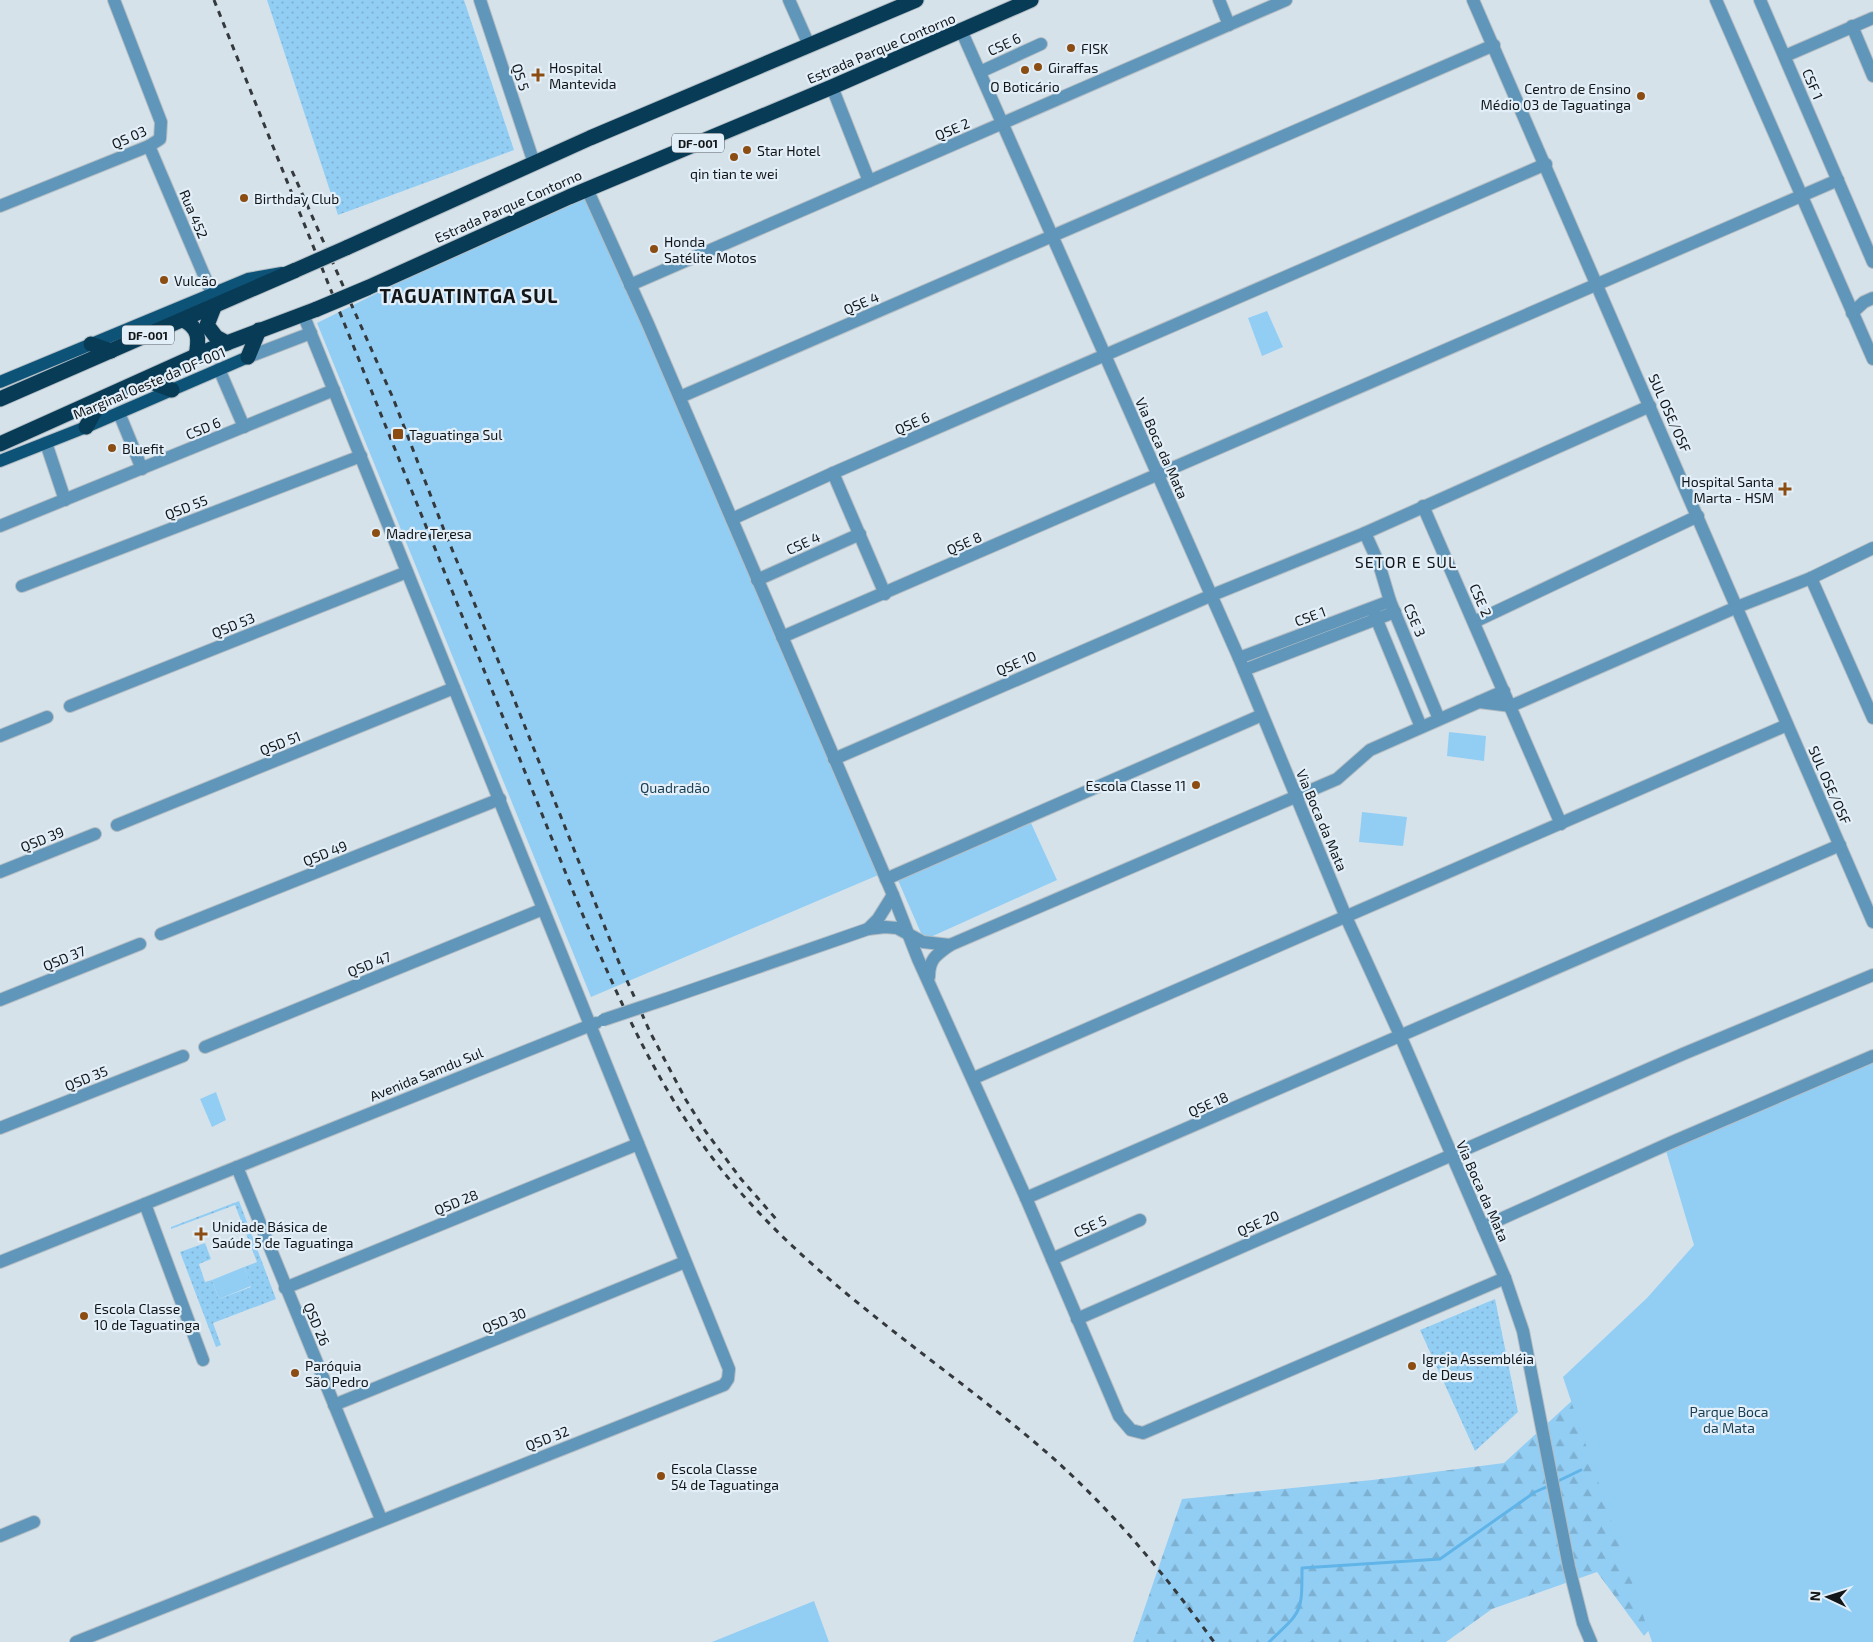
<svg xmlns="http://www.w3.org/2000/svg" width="1873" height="1642" font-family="'Exo 2',sans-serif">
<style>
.grass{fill:url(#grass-dots)}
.forest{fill:url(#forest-firs)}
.green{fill:#92cef4}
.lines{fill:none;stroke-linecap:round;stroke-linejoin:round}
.stream{stroke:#60b4e7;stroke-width:3}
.minor-casing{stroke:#b3bdc4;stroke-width:14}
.major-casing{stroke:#b3bdc4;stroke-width:14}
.highway-casing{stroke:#b3bdc4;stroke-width:17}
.minor{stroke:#6096b9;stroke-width:12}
.major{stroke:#0d5377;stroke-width:12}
.highway{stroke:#083b56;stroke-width:15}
.rail{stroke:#34393d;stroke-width:3;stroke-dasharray:6 6;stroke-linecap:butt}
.minor-bridge-casing{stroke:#b3bdc4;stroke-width:14;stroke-linecap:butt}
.highway-bridge-casing{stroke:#b3bdc4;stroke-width:17;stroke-linecap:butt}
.minor-bridge{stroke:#6096b9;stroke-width:12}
.highway-bridge{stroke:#083b56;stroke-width:15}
.poi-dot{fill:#8b4d12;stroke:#e3eff8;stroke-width:2}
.labels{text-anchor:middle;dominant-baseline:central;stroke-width:4.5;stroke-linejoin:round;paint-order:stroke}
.shield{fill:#e3eff8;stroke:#51575c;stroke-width:1}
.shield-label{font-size:12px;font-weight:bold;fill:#121619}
.street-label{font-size:14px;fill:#121619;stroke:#e3eff8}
.poi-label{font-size:14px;fill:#121619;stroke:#e3eff8;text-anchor:start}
.park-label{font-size:14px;fill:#193d53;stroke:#e3eff8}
.quarter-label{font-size:16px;letter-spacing:1px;fill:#121619;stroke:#e3eff8}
.district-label{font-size:19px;font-weight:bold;letter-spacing:1px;fill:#121619;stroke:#e3eff8}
</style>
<defs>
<pattern id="grass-dots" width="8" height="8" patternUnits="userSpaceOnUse" patternTransform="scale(1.25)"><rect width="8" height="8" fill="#92cef4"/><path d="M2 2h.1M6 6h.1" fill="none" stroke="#7db0d1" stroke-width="1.8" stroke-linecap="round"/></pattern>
<pattern id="forest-firs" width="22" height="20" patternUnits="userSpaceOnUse" patternTransform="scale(1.25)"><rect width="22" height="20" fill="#92cef4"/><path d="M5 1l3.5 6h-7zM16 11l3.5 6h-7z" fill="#7db0d1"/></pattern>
</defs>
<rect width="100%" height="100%" fill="#d6e2ea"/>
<g class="grass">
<polygon points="267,0 464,0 514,150 338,215"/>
<polygon points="239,1201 276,1299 213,1323 221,1345 216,1347 180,1252 205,1243 211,1259 199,1264 205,1282 212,1280 219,1299 251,1287 244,1267 257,1262 235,1205 171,1229 171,1227"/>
<polygon points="1495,1299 1518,1412 1475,1451 1420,1330"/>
</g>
<polygon class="forest" points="1722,1263 1744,1521 1644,1636 1597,1572 1492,1609 1446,1642 1133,1642 1182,1499 1372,1480 1504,1463"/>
<g class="green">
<polygon points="587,189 883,873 591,997 317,323"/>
<polygon points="1267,311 1283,347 1262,356 1248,318"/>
<polygon points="1449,732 1486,736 1484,761 1447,756"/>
<polygon points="1362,812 1407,817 1403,846 1359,842"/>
<polygon points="1031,823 1057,880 924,940 897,878"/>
<polygon points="1873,1056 1873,1642 1652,1642 1563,1377 1647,1298 1694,1245 1664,1144"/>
<polygon points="216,1092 226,1120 212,1127 200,1099"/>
<polygon points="244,1267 251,1286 219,1299 212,1280"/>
<polygon points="814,1601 829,1642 712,1642"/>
</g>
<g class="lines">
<g class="stream">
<polyline points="1556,1482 1581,1470"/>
<path d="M1269,1642C1302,1611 1302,1613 1302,1568L1440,1559L1535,1492L1551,1485"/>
</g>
<defs>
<g id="minor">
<polyline points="480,0 534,163"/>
<polyline points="789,0 809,45"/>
<polyline points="1219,0 1229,25"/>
<polyline points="1473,0 1873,922"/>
<polyline points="1716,0 1873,359"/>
<polyline points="1760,0 1873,262"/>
<polyline points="1852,26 1873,76"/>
<polyline points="961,30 1239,658 1346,917 1400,1035 1505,1278 1523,1331 1569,1567 1583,1623 1591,1642"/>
<polyline points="1785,56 1873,18"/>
<polyline points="980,72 1041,44"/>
<polyline points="832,87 869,181"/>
<polyline points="149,146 212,294"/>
<polyline points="587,189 648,324 893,895 918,959 1026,1198 1119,1416 1131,1430 1143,1433 1505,1278"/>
<polyline points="0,206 149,146 160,139 161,122 114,0"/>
<polyline points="630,285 1286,0"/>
<polyline points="1852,313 1864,302 1873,298"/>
<polyline points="248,357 311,333"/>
<polyline points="219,369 244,427"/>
<polyline points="680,397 1494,45"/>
<polyline points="119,413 142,469"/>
<polyline points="46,443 65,500"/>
<polyline points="833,473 885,594"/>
<polyline points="1423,506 1561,824"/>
<polyline points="732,519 833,473 1546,164"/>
<polyline points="0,526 334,390"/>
<polyline points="1365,533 1379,564 1390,601 1439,719"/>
<polyline points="1811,578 1873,718"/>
<polyline points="757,580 860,534"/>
<polyline points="22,586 361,456"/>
<polyline points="1374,613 1421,727"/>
<polyline points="1474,622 1698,516"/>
<polyline points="782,637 1838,180"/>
<polyline points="1239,658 1390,601"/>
<polyline points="1244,670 1395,612"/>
<polyline points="1479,702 1511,706 1737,607 1811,578 1873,548"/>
<polyline points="70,706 407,572"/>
<polyline points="0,736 47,717"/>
<polyline points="834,759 1210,596 1365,533 1650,406"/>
<polyline points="117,825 454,688"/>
<polyline points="0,872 95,834"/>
<polyline points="886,879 1262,715"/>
<polyline points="868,929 878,919 893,895"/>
<polyline points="161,934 500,799"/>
<path d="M929,977C929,959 936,955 950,945"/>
<polyline points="666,999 868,929 885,927 897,928 923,942 950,945 1337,779 1370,750 1504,691"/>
<polyline points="0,1000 140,944"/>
<polyline points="205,1047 543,909"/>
<polyline points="974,1078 1787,725"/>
<polyline points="0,1128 183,1056"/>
<polyline points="237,1167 381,1519"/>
<polyline points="1026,1198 1840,845"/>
<polyline points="145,1204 203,1360"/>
<polyline points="1483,1227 1670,1143 1873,1056"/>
<polyline points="1052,1259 1140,1220"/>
<polyline points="0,1262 596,1023"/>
<polyline points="285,1288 638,1144"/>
<polyline points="1077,1319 1683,1054 1873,975"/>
<polyline points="334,1405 685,1262"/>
<polyline points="0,1536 34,1522"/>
<polyline points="76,1642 724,1385 728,1379 729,1369 303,314"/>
</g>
<g id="major">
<polyline points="0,382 248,279 282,273"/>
<polyline points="0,461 86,427 248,357"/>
</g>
<g id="highway">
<polyline points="346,248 590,138 916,0"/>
<polyline points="367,288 569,197 832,87 1031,0"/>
<polyline points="214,307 207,325 216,337 227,343"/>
<path d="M183,320C200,328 199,340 196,356"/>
<polyline points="91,344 111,351"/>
<polyline points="248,357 259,330"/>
<polyline points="146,380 172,390"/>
<polyline points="0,399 296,270"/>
<polyline points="86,427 101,400"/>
<polyline points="0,444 211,349 317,309"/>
</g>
</defs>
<use href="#minor" class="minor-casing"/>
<use href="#major" class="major-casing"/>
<use href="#highway" class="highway-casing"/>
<use href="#minor" class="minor"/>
<use href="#major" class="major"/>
<use href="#highway" class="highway"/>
<g class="rail">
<path d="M214,0L579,906C621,1005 664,1103 735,1186C819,1285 933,1357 1032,1440C1103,1499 1160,1568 1214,1642"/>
<polyline points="292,171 393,398 444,530 512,694 620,965 650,1032 686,1100 706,1132 741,1179 777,1220"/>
</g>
<defs>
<polyline id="minor-bridge" points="603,1020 666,999"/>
<g id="highway-bridge">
<polyline points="296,270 346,248"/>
<polyline points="317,309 367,288"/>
</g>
</defs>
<use href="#minor-bridge" class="minor-bridge-casing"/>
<use href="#highway-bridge" class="highway-bridge-casing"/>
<use href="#minor-bridge" class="minor-bridge"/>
<use href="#highway-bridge" class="highway-bridge"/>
</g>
<g class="poi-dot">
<circle cx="1071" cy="48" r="5"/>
<circle cx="1038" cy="67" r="5"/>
<circle cx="1025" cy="70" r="5"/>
<path d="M535.5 67.5h5v5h5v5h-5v5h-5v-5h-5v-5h5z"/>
<circle cx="1641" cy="96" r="5"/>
<circle cx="747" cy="150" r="5"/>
<circle cx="734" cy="157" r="5"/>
<circle cx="244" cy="198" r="5"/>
<circle cx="654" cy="249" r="5"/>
<circle cx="164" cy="280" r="5"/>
<rect x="392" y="428" width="12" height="12" rx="2.5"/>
<circle cx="112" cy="448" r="5"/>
<path d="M1782.5 481.5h5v5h5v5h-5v5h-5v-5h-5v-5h5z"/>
<circle cx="376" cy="533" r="5"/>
<circle cx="1196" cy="785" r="5"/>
<path d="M198.5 1226.5h5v5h5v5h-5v5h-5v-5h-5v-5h5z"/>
<circle cx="84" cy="1316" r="5"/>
<circle cx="1412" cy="1366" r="5"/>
<circle cx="295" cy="1373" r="5"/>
<circle cx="661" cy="1476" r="5"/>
</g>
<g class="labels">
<g class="shield">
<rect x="672" y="133.5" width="52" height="19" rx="4"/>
<rect x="122" y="325.5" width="52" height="19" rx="4"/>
</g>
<g class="shield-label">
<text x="698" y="143">DF-001</text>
<text x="148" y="335">DF-001</text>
</g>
<g class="street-label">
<text transform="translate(1004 44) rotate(-25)">CSE 6</text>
<text transform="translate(881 48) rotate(-23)">Estrada Parque Contorno</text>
<text transform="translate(521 77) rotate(72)">QS 5</text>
<text transform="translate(1813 84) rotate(67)">CSF 1</text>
<text transform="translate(952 129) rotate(-23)">QSE 2</text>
<text transform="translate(129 137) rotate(-24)">QS 03</text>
<text transform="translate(508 206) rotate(-24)">Estrada Parque Contorno</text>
<text transform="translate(194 214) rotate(67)">Rua 452</text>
<text transform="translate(861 303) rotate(-23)">QSE 4</text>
<text transform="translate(149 383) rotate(-23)">Marginal Oeste da DF-001</text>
<text transform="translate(1670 413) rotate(66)">SUL OSE/OSF</text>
<text transform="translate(912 423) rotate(-23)">QSE 6</text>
<text transform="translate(203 428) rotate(-22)">CSD 6</text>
<text transform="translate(1162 448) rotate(66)">Via Boca da Mata</text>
<text transform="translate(186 507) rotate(-21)">QSD 55</text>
<text transform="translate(803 543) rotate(-24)">CSE 4</text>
<text transform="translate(964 543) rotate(-24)">QSE 8</text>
<text transform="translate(1481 600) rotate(66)">CSE 2</text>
<text transform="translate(1310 616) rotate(-20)">CSE 1</text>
<text transform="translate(1415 620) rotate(67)">CSE 3</text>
<text transform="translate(233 625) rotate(-22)">QSD 53</text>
<text transform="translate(1016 663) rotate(-23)">QSE 10</text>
<text transform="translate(280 743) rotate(-22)">QSD 51</text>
<text transform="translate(1830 785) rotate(66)">SUL OSE/OSF</text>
<text transform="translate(1322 820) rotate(67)">Via Boca da Mata</text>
<text transform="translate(42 839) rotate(-22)">QSD 39</text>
<text transform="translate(325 853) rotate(-22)">QSD 49</text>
<text transform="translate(64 958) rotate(-22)">QSD 37</text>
<text transform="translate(369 964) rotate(-22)">QSD 47</text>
<text transform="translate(426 1074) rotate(-22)">Avenida Samdu Sul</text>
<text transform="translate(86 1078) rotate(-22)">QSD 35</text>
<text transform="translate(1208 1104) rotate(-24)">QSE 18</text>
<text transform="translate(1483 1191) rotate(66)">Via Boca da Mata</text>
<text transform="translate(456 1202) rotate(-22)">QSD 28</text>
<text transform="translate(1258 1223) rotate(-24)">QSE 20</text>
<text transform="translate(1090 1226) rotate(-24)">CSE 5</text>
<text transform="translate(504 1320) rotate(-22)">QSD 30</text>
<text transform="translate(317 1324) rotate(67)">QSD 26</text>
<text transform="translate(547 1438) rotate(-21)">QSD 32</text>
</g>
<g class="poi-label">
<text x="1081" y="48">FISK</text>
<text x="549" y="67">Hospital<tspan x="549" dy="16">Mantevida</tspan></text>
<text x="1048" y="67">Giraffas</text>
<text x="1025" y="86" text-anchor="middle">O Boticário</text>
<text x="1631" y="88" text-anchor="end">Centro de Ensino<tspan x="1631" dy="16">Médio 03 de Taguatinga</tspan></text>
<text x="757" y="150">Star Hotel</text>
<text x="734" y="173" text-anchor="middle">qin tian te wei</text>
<text x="254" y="198">Birthday Club</text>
<text x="664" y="241">Honda<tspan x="664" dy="16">Satélite Motos</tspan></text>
<text x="174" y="280">Vulcão</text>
<text x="409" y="434">Taguatinga Sul</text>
<text x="122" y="448">Bluefit</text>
<text x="1774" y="481" text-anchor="end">Hospital Santa<tspan x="1774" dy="16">Marta - HSM</tspan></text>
<text x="386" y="533">Madre Teresa</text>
<text x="1186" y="785" text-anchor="end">Escola Classe 11</text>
<text x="212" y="1226">Unidade Básica de<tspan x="212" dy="16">Saúde 5 de Taguatinga</tspan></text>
<text x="94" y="1308">Escola Classe<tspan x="94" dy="16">10 de Taguatinga</tspan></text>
<text x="1422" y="1358">Igreja Assembléia<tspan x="1422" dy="16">de Deus</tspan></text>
<text x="305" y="1365">Paróquia<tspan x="305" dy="16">São Pedro</tspan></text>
<text x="671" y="1468">Escola Classe<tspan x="671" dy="16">54 de Taguatinga</tspan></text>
</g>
<g class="park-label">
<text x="675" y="787">Quadradão</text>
<text x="1729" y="1411">Parque Boca<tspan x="1729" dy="16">da Mata</tspan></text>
</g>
<g class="quarter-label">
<text x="1406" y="561">SETOR E SUL</text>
</g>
<g class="district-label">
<text x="469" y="295">TAGUATINTGA SUL</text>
</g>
</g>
<g transform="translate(1828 1597) rotate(274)" stroke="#e3eff8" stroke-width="4" paint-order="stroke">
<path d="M0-4L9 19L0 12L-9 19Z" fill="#121619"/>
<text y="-8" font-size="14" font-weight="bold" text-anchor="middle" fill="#121619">N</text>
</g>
</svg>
